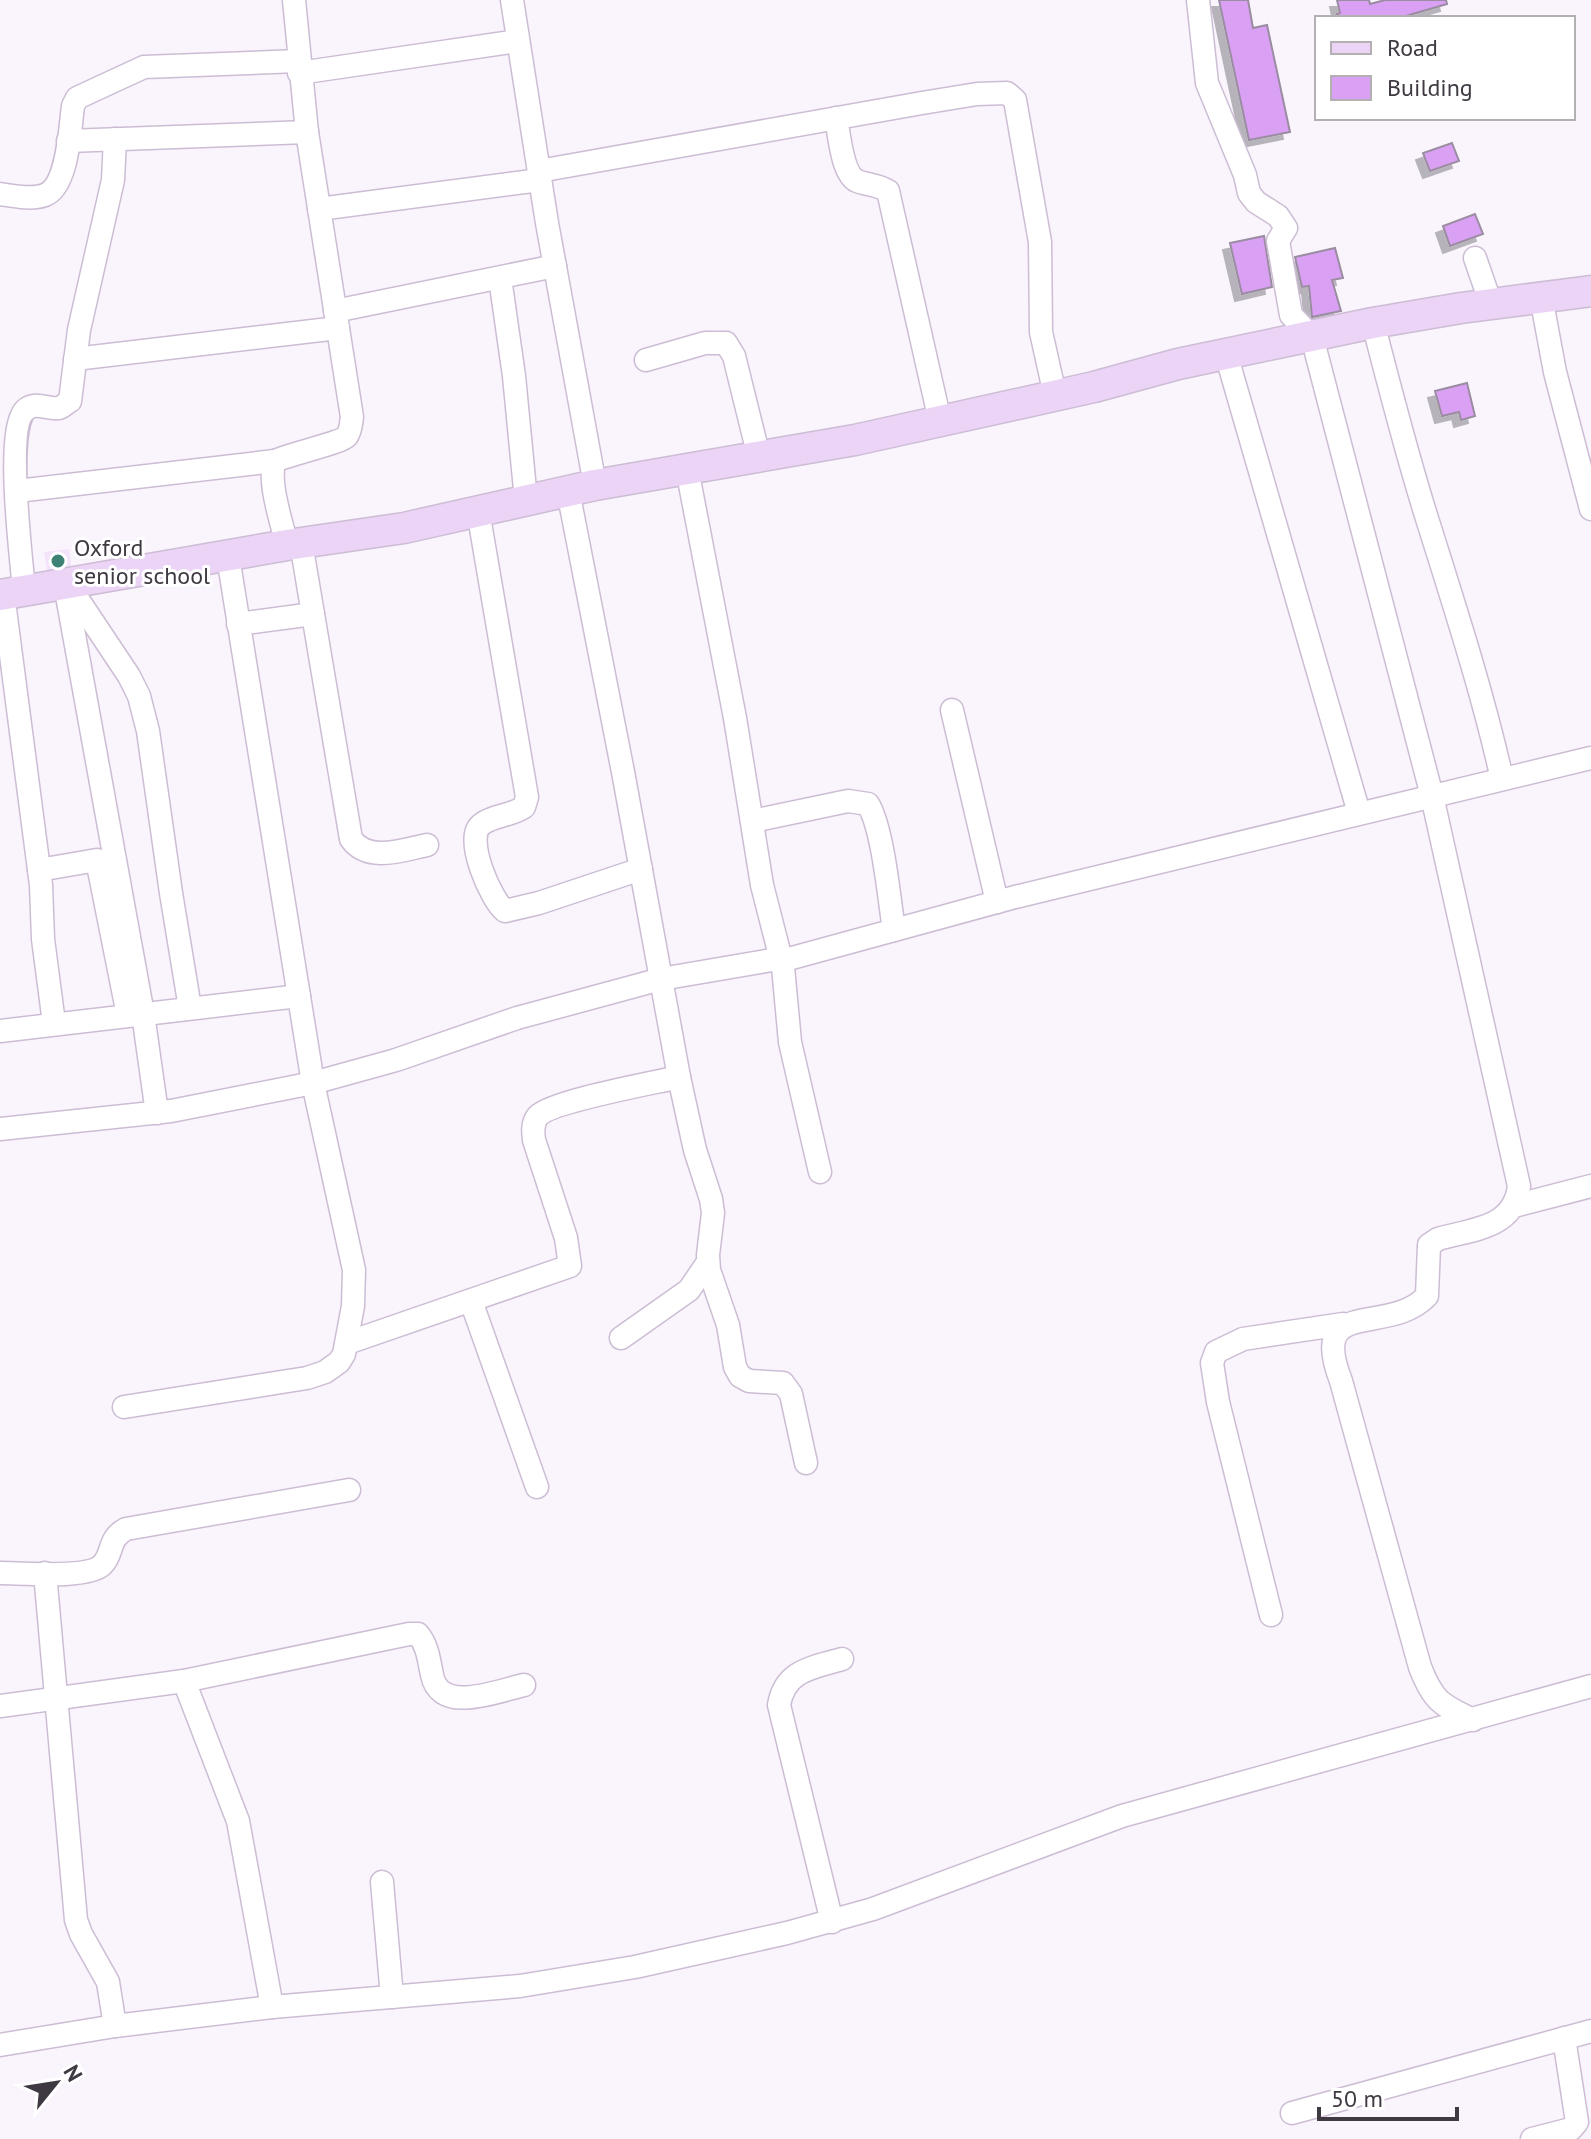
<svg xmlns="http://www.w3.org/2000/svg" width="1591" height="2139" font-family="'PT Sans',sans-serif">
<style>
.built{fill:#f3e3fb}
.building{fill:#d9a0f3;stroke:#9a8ca1;stroke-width:2;filter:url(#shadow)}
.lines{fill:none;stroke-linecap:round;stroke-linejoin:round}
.street-casing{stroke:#ccbdd4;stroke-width:25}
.secondary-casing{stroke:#ccbdd4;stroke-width:33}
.street{stroke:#fff;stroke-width:22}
.secondary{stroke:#ebd4f6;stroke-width:30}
.poi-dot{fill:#3e8275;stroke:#fff;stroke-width:3}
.labels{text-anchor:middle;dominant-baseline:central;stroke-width:6;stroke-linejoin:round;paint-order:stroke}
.poi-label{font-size:24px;fill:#3f3942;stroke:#fff;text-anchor:start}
</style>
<defs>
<filter id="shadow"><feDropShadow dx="-7" dy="7" stdDeviation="0" flood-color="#0004"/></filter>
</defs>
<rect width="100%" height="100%" fill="#faf4fd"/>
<polygon class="built" points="69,549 73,579 47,571 44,552"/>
<g class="building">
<polygon points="1219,0 1248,0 1253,28 1267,25 1290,132 1249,140"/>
<polygon points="1337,0 1369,0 1370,4 1385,0 1446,0 1447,4 1399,18 1338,18 1337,14 1340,13"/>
<polygon points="1452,143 1459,161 1430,171 1423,153"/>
<polygon points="1475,214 1483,234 1450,246 1443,226"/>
<polygon points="1264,236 1272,287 1242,294 1230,243"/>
<polygon points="1335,248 1343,278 1332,280 1341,311 1312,317 1309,286 1302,287 1295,257"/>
<polygon points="1467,383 1475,416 1461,420 1459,412 1442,416 1435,391"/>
</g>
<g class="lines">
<defs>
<g id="street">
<polyline points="512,0 547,223 595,485"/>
<path d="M1198,0L1207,83L1245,175L1249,193L1256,202L1278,216L1286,228L1278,241L1291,315L1312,337L1432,796L1519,1186C1514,1229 1472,1229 1438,1239L1429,1245L1427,1296C1388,1337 1308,1295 1341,1381L1420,1667C1433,1701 1441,1705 1473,1720"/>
<polyline points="299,73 518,41"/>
<path d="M836,118C839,133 842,174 857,181C867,185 877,184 888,191L940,421"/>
<polyline points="68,141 307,132"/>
<polyline points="539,171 922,103 977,94 1007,93 1015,100 1040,242 1041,332 1055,395"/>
<path d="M0,194C13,196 32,200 45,195C68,186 70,128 73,106L77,98L144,67L298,61"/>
<polyline points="319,209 540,180"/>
<polyline points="1475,258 1491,304"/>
<polyline points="500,278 514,376 526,500"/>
<polyline points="1541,297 1555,372 1591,509"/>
<polyline points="335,311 555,266"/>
<path d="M1373,323C1391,392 1408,460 1430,528C1456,611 1483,694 1502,779"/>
<polyline points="1226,354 1359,813"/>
<polyline points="75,359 338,328"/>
<polyline points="646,360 705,343 726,343 734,356 759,457"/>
<polyline points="687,469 735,718 762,885 783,967 790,1042 820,1172"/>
<polyline points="17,491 275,461"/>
<polyline points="568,491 623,772 679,1077 695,1150 711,1199 713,1213 708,1255 709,1270 728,1325 735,1367 740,1376 749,1381 783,1383 791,1394 806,1463"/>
<path d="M478,511L527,797L524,807C511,816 494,815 482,824C463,837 491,900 505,911L539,903L641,869"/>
<path d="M301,543L351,839C368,863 403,850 427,845"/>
<path d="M287,545C282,523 267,481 275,461C290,454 341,443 347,436C351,430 351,423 352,417L307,132L294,0"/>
<polyline points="65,585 143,1014 157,1113"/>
<polyline points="69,586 129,676 139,696 148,731 171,893 190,1008"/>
<path d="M24,591C22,561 3,421 28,408C38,402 49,410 59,408C63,407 66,403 70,401L79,330L113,180L115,139"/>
<polyline points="3,594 41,885 43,939 54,1023"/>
<polyline points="238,624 313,614"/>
<polyline points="952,710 997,902"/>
<path d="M752,821L848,801L868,804C883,829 889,898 894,930"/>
<polyline points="39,870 97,860 126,1005"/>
<polyline points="781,961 1015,897 1591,758"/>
<polyline points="0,1031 299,996"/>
<polyline points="0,1129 171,1111 313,1083 396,1060 517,1018 661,979 772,960 780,954"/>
<polyline points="1514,1206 1591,1186"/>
<polyline points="471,1301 537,1487"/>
<polyline points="621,1338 689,1290 708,1262"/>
<path d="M347,1343L570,1266L566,1238L534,1140C533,1132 532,1123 538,1116C552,1101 654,1083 679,1077"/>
<polyline points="124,1407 307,1378 325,1372 339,1362 344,1354 353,1306 354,1270 313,1083 228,557"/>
<path d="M0,1573C21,1573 88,1579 102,1565C114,1554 107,1539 126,1529L349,1490"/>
<polyline points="45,1573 76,1920 81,1934 108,1982 115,2026"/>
<polyline points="1271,1615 1218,1402 1212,1363 1216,1352 1243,1339 1343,1324"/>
<polyline points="184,1681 238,1821 272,2007"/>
<path d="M0,1706L184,1681L409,1634H418C428,1646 429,1661 432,1675C440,1715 497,1691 524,1685"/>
<polyline points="382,1882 392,1997"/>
<path d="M832,1922L779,1705C785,1670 812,1668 842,1659"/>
<polyline points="0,2045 115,2026 272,2007 520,1986 635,1967 787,1933 873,1909 1122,1816 1591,1686"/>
<polyline points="1292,2113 1591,2031"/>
<polyline points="1532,2139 1571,2129 1577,2122 1564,2038"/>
</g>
<polyline id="secondary" points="0,595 287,545 404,528 595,485 855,440 1094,387 1178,364 1373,323 1461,308 1591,291"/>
</defs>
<use href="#street" class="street-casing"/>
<use href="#secondary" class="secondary-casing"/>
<use href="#street" class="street"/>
<use href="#secondary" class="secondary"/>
</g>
<circle class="poi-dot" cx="58" cy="561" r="8"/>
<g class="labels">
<g class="poi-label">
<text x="74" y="547">Oxford<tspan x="74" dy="28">senior school</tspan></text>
</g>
</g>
<rect x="1315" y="16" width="260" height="104" fill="#ffffff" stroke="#b2b0b3" stroke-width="2"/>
<rect x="1331" y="42" width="40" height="12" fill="#ebd4f6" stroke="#b2b0b3" stroke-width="2"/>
<text x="1387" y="56" font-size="24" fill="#3f3942">Road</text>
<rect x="1331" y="76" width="40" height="24" fill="#d9a0f3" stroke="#b2b0b3" stroke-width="2"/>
<text x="1387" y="96" font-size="24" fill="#3f3942">Building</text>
<g transform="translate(56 2083) rotate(60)" stroke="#ffffff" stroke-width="6" paint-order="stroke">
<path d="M0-6L14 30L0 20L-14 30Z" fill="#3f3942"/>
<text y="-12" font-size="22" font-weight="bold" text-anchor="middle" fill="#3f3942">N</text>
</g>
<path d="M1319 2107v12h138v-12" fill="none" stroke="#3f3942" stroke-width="4"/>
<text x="1331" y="2107" font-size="24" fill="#3f3942" stroke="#ffffff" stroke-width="6" paint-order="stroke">50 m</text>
</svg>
